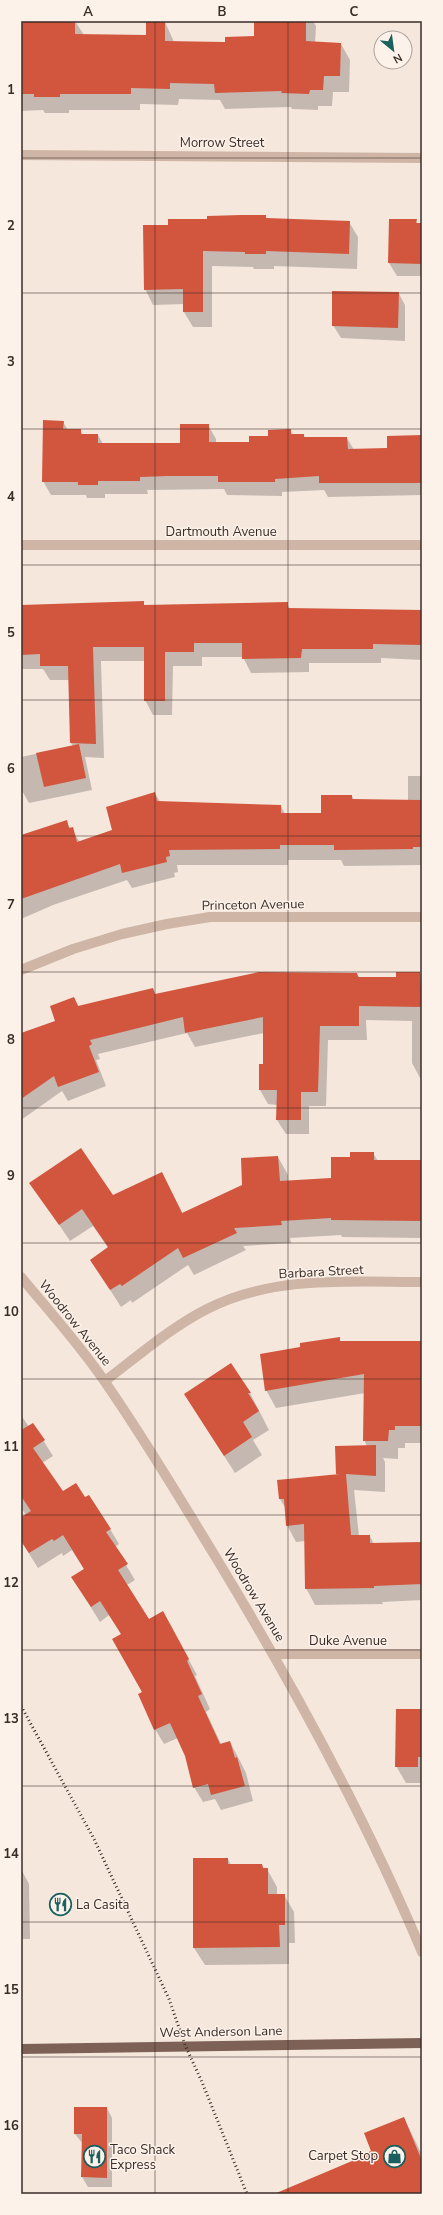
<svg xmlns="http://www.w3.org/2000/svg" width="443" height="2215" font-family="'Nunito Sans',sans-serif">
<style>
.shadow{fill:#0003}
.building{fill:#d2553d}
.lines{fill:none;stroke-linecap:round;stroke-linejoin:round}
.minor{stroke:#ceb5a6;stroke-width:10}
.major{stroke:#7d6157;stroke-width:10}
.rail{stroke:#3a2c28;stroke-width:3;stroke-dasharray:1 3;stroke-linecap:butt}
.grid{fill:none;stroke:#3a2c28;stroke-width:1;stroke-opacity:0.55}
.labels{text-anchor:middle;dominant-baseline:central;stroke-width:3;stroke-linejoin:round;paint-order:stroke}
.street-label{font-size:13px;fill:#3a2c28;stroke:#fcf2e9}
.poi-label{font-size:13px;fill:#3a2c28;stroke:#fcf2e9;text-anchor:start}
.neatline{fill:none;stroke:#3a2c28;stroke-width:1.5}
.grid-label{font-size:13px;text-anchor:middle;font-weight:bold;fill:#3a2c28}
</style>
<rect width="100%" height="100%" fill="#f5e7dc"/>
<g class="shadow">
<polygon points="21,21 75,21 84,35 147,36 165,22 174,42 226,43 255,37 255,21 313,21 316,26 315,43 341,44 350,60 349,92 333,92 332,106 318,106 318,110 292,109 291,107 225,109 220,100 179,99 178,105 140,104 140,110 69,110 69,113 45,113 43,110 21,111"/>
<polygon points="265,216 267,219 349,222 358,237 357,269 274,266 274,269 254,269 253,267 212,266 212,327 193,327 184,312 184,304 153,305 145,289 169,226"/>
<polygon points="416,220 418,224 422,224 422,276 397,276 389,263"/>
<polygon points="398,292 405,305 405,341 341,338 333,325"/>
<polygon points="63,422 68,430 80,430 83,435 98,435 103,444 181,444 208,425 216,439 216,443 250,443 290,430 293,435 304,435 305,438 347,438 354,450 388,449 422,436 422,495 328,497 324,490 282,492 282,496 227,495 224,489 147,490 148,494 105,494 105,498 87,498 86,495 51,495 43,481"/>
<polygon points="143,602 145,606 287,603 290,609 422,611 422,660 381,658 381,663 309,663 309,672 251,673 243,657 202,657 202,666 173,666 172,715 153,715 145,700 145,661 101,661 104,758 85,757 92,790 29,803 21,789 21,757 73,746 71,743 69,680 50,680 43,669 21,669 21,606"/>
<polygon points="408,776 422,776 421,865 344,866 341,860 288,860 288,865 177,865 178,872 174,873 175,877 132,888 127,880 53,905 21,919 21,858 66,822 80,842 113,831 155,793 160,802 281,806 285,814 322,814 352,796 354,800 408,801"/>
<polygon points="420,973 422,977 422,1078 420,1078 412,1063 412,1021 366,1020 367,1040 328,1040 326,1106 309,1106 309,1134 286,1134 277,1120 277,1105 268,1104 260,1090 264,1065 264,1033 195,1047 187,1033 98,1054 100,1059 96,1060 106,1086 68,1101 62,1091 21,1120 21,1034 57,1021 74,998 79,1007 153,989 156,995 357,974 360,978 397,978"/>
<polygon points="373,1153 378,1161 422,1161 422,1238 342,1237 341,1235 290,1238 291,1243 243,1246 246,1250 194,1275 188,1265 132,1303 131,1300 121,1307 91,1260 109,1249 93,1226 70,1241 31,1183 112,1196 162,1173 183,1214 244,1185 278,1157 288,1175 288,1182 332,1179 351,1158"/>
<polygon points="339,1338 341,1342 422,1342 422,1443 405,1443 405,1448 398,1448 398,1459 383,1458 385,1462 385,1492 354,1490 359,1536 370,1536 374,1544 422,1543 422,1600 382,1602 383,1604 315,1605 306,1588 305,1541 296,1542 287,1525 286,1509 280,1499 278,1481 338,1476 337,1474 367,1446 364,1440 365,1393 276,1408 266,1390 301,1348"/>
<polygon points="231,1365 250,1393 269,1430 253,1440 262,1455 235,1473 185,1395"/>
<polygon points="21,1415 29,1427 33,1424 53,1456 42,1463 63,1492 85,1499 110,1529 119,1544 115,1547 135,1580 127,1585 149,1620 171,1627 197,1675 195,1676 210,1709 206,1712 221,1744 230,1742 238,1757 246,1773 253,1801 221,1810 215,1799 203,1802 194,1787 186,1756 178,1738 164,1744 155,1729 122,1635 109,1615 100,1622 72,1577 84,1569 72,1550 63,1556 62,1553 38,1568 21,1541 21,1519 26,1515 21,1508"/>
<polygon points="422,1710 422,1783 406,1783 396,1766"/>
<polygon points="228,1859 231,1865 262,1865 264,1869 267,1869 277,1887 277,1895 284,1895 294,1912 295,1943 289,1943 289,1964 205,1965 194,1948"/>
<polygon points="21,1869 29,1884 30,1939 21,1939"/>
<polygon points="107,2108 112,2118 112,2187 88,2187 82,2177 83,2144 75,2134"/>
<polygon points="404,2118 422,2155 422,2194 295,2194 373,2151"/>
</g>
<g class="building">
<polygon points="21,21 75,21 75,34 146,35 146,21 165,21 165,41 225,42 225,37 254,36 254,21 306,21 306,41 341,43 340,76 324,76 323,90 310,90 309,94 281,93 282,91 215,93 214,84 170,83 170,89 131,88 131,94 60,94 60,97 34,97 34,94 21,94"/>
<polygon points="241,215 266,215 266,218 350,221 349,254 266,251 266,254 245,254 245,252 203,251 203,312 183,312 183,289 144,290 143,225 168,225 168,219 207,219 207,216"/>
<polygon points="389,219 417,219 416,223 422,223 422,264 388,263"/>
<polygon points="332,291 399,292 398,328 332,326"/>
<polygon points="43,420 64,421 63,429 81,429 81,434 98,434 98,443 180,443 180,424 209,424 209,442 249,442 249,436 268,436 268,430 291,429 291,434 304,434 304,437 347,437 348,449 387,448 387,436 422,435 422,483 319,483 319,476 275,479 275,482 218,482 218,476 168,476 140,477 140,481 98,481 98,485 78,485 78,482 42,482"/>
<polygon points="144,601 144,605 288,602 288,608 422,610 422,645 373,644 373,649 302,649 301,658 242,659 242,643 194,643 194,652 165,652 165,701 144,701 144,647 93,647 96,744 70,743 68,666 40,666 40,654 21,655 21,605"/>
<polygon points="79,744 86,778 44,787 36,753"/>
<polygon points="155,792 157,801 281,805 281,813 321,813 321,795 352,795 352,799 422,800 422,847 413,847 413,849 334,850 334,845 280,845 280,849 169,850 170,856 166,857 167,862 122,873 120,864 21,899 21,835 67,820 69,828 73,827 77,842 112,830 106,807"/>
<polygon points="259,972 357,973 358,977 396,977 396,972 420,972 422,1007 359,1006 359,1026 320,1026 318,1092 301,1092 301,1120 276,1120 277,1090 259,1090 259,1064 263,1064 263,1017 185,1033 183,1017 90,1040 92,1044 89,1046 99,1072 58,1087 54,1076 21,1099 21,1033 55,1021 50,1006 74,997 78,1006 153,988 155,994"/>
<polygon points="81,1148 113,1195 162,1172 182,1213 242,1185 241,1158 278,1156 280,1181 331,1178 331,1157 350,1157 350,1152 374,1152 374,1160 422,1160 422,1221 331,1220 331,1218 281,1221 282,1225 234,1228 237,1233 183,1258 178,1248 122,1286 120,1284 110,1290 90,1260 108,1247 82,1209 59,1225 29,1183"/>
<polygon points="340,1337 340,1341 422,1341 422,1426 395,1426 395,1430 389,1430 388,1441 363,1441 364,1374 265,1391 260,1354 300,1347 300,1343"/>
<polygon points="231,1363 251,1393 248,1393 259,1411 243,1422 252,1437 224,1456 184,1394"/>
<polygon points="33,1423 45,1440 33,1448 63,1491 76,1483 85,1497 89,1495 111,1529 106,1532 128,1564 118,1570 149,1619 163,1611 189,1659 187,1661 202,1694 198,1696 220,1744 230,1741 235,1758 237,1757 245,1786 211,1795 208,1784 193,1788 185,1756 170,1723 154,1730 138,1694 142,1692 112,1639 121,1634 100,1601 91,1607 71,1577 84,1569 63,1535 54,1541 52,1539 29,1553 21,1541 21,1517 31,1511 21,1496 21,1430"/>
<polygon points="376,1445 376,1476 346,1474 351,1535 370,1535 370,1543 422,1542 422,1584 374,1586 374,1588 305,1589 304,1524 286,1526 284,1499 279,1499 277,1480 340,1474 336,1474 335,1446"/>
<polygon points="396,1709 422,1709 422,1757 418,1757 418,1767 395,1767"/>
<polygon points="193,1858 228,1858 228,1864 262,1864 263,1868 268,1868 268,1894 285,1894 285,1925 279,1925 280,1947 193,1948"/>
<polygon points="74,2107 107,2107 107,2178 81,2177 82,2134 74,2134"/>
<polygon points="404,2117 422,2161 422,2194 274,2194 352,2161 352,2159 371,2151 364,2133"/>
</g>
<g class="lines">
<g class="minor">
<polyline points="21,155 422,158"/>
<polyline points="21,545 422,545"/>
<polyline points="21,970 73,949 122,934 167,924 210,917 422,917"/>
<path d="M21,1277C49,1311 80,1345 105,1382C144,1438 179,1497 215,1556C292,1683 364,1814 422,1952"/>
<path d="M105,1381C138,1356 170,1328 207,1309C273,1275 350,1282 422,1282"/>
<polyline points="275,1654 422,1654"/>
</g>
<polyline class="major" points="21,2049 422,2043"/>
<polyline class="rail" points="21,1706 94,1839 169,1999 185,2045 202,2082 247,2194"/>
</g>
<path class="grid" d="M155,21V2194M288,21V2194M21,158H422M21,293H422M21,429H422M21,565H422M21,700H422M21,836H422M21,972H422M21,1108H422M21,1243H422M21,1379H422M21,1515H422M21,1650H422M21,1786H422M21,1922H422M21,2057H422"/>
<defs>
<symbol id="restaurant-ring" viewBox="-11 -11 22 22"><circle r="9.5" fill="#fcf2e9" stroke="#19605f" stroke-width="1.5"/><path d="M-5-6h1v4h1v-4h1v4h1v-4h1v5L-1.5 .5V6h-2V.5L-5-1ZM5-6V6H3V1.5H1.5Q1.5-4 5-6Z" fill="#19605f"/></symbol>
<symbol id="shop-ring" viewBox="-11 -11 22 22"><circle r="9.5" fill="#fcf2e9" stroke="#19605f" stroke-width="1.5"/><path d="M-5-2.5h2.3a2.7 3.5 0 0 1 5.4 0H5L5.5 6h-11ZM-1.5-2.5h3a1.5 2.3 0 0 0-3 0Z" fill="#19605f"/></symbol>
</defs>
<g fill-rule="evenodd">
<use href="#restaurant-ring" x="48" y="1892" width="25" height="25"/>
<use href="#shop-ring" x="382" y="2144" width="25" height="25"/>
<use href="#restaurant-ring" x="82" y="2144" width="25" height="25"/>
</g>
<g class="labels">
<g class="street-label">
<text x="222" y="143">Morrow Street</text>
<text x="221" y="532">Dartmouth Avenue</text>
<text transform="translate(253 905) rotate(-1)">Princeton Avenue</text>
<text transform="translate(321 1272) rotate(-3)">Barbara Street</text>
<text transform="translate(75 1323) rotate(51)">Woodrow Avenue</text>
<text transform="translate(254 1595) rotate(59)">Woodrow Avenue</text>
<text x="348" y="1641">Duke Avenue</text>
<text transform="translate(221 2032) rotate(-1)">West Anderson Lane</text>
</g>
<g class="poi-label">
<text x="76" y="1905">La Casita</text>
<text x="110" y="2150">Taco Shack<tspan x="110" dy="15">Express</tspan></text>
<text x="378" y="2156" text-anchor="end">Carpet Stop</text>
</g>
</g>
<rect width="443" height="2215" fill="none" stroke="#fcf2e9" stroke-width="44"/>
<g transform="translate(393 50) rotate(151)"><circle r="19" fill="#fcf2e9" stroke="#aea39c"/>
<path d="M0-3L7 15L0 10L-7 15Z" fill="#19605f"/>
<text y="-6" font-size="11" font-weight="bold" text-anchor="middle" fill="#3a2c28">N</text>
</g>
<rect x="22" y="22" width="399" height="2171" class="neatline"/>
<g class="grid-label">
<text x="88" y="16">A</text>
<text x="222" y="16">B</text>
<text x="354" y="16">C</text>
<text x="11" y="94">1</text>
<text x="11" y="230">2</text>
<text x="11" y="366">3</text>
<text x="11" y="501">4</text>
<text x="11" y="637">5</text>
<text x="11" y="773">6</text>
<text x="11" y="909">7</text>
<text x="11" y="1044">8</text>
<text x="11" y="1180">9</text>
<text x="11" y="1316">10</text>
<text x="11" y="1451">11</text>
<text x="11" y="1587">12</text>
<text x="11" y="1723">13</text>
<text x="11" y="1858">14</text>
<text x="11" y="1994">15</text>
<text x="11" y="2130">16</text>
</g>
</svg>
